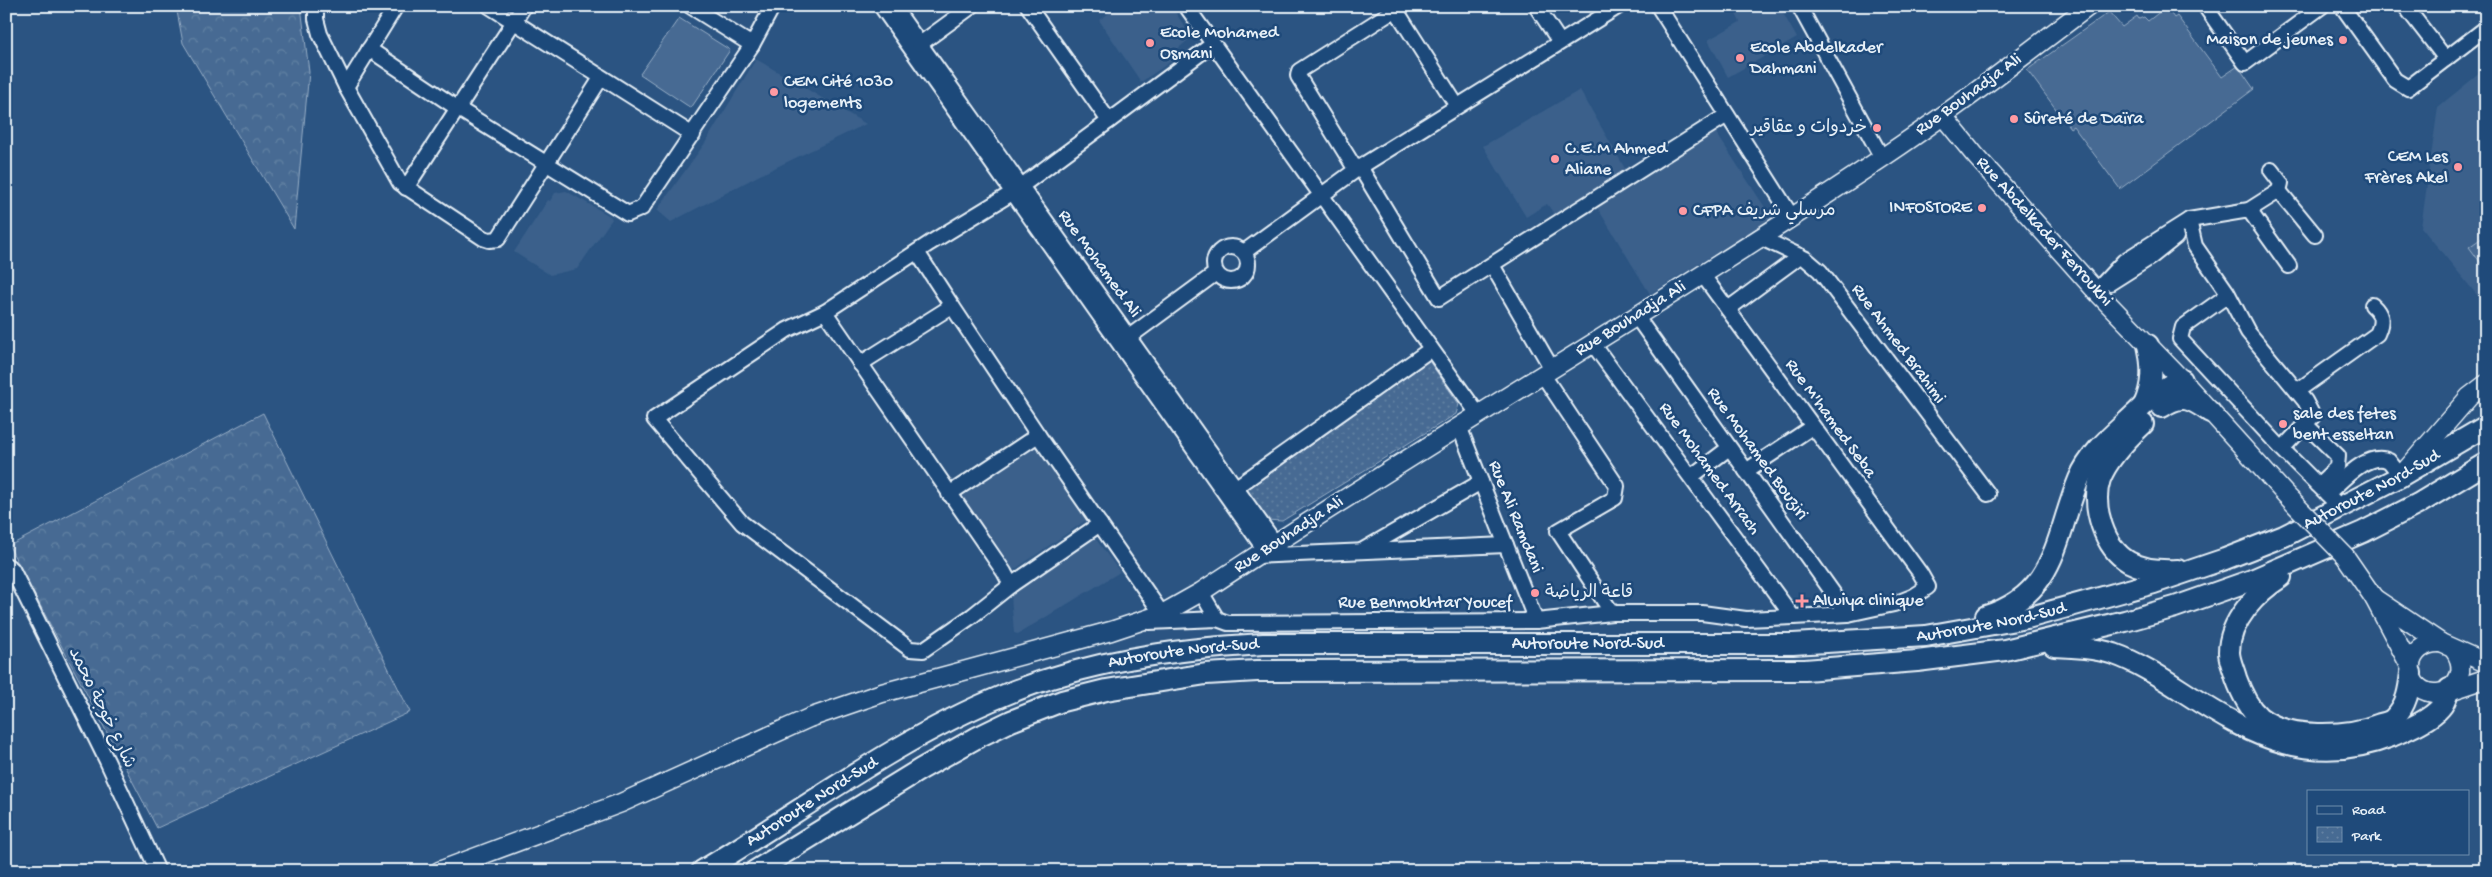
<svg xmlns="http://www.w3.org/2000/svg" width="2492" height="877" font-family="'Gochi Hand','Playpen Sans Arabic',sans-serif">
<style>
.built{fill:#3a608b}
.grass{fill:#476b93;stroke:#98aec6}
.forest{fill:url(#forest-crowns);stroke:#98aec6}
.park{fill:url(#park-dots);stroke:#98aec6}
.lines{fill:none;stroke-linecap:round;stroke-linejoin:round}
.minor-casing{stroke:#e8f1f8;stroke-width:18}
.major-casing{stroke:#e8f1f8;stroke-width:21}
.highway-casing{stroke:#e8f1f8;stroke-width:24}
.minor{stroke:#1f4a7a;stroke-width:14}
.major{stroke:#1f4a7a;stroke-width:18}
.highway{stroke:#1f4a7a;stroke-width:20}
.major-bridge-casing{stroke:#e8f1f8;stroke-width:21;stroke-linecap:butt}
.major-bridge{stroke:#1f4a7a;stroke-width:18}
.poi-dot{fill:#ff9aa2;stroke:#1f4a7a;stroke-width:2}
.labels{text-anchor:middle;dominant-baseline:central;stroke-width:5;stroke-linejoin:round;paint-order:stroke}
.poi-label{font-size:18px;fill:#e8f1f8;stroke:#1f4a7a;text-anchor:start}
.street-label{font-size:18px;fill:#e8f1f8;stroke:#1f4a7a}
</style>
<defs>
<pattern id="forest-crowns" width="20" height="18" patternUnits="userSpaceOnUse" patternTransform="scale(1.25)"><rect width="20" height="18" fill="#476b93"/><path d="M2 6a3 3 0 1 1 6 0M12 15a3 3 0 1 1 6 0" fill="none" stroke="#6281a3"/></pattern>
<pattern id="park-dots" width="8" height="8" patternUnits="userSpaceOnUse" patternTransform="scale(1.25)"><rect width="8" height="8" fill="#476b93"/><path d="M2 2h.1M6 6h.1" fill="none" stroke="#6281a3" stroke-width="1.8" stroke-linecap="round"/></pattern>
</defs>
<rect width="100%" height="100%" fill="#2b5482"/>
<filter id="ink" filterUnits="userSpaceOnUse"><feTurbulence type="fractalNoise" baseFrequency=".02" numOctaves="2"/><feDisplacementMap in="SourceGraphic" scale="10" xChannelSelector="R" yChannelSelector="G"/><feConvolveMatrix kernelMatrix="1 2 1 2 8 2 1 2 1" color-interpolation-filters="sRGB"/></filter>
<g filter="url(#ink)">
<g class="built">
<polygon points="1120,6 1171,6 1187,30 1187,41 1174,52 1178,57 1141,82 1099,20"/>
<polygon points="1732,6 1779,6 1797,38 1728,77 1708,40 1740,22"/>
<polygon points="756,59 866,124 758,176 671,222 657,210 705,143"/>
<polygon points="2486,68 2486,306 2421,227 2438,107"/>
<polygon points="1580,90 1627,172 1555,215 1547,204 1526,217 1483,146"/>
<polygon points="1715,131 1772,218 1650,294 1595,204"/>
<polygon points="566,191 610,216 612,219 577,269 550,275 514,252 548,200 550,201 555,193"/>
<polygon points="1038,446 1088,516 1088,519 1014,570 964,500 964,496 965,493"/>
<polygon points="1095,538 1120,572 1018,634 1014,633 1011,595"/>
</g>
<g class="grass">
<polygon points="2166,7 2174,18 2177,16 2222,77 2238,66 2254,89 2120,189 2073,126 2070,128 2027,70 2109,12 2122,27 2137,16 2139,19 2144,17 2148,21"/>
<polygon points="679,18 730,50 691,108 640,74"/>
<polygon points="2486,235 2486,270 2469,247"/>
</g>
<g class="forest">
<polygon points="176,6 301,6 309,72 294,229 183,43"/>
<polygon points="263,413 410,712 157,828 9,546"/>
</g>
<polygon class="park" points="1429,361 1459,404 1456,414 1282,521 1266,520 1248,495 1248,489"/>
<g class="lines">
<defs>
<g id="minor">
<polyline points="316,6 316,19 320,34 346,87 400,183 483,238 489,240 498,239 601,78"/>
<polyline points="489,6 693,135"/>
<polyline points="690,6 752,45"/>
<polyline points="881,6 1265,550"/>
<polyline points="893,6 1275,543"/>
<polyline points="1028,6 1109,121"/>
<polyline points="1186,6 1478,414"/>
<polyline points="1536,6 1560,42"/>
<polyline points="1658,6 1792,217"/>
<polyline points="1799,6 1882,158"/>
<polyline points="2205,6 2245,63 2322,6"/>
<polyline points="2342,6 2395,80 2408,88 2486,28"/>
<polyline points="2405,6 2446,59"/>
<polyline points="1396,10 1457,106"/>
<polyline points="920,44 972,6"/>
<polyline points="369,49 457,108 628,214 642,208 752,45 773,6"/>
<polyline points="346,87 396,6"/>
<polyline points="1360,167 1439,298 1727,115"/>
<polyline points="1356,170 1298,76 1299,71 1401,6"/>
<polyline points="2271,170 2281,183 2279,191"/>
<polyline points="406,188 524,6"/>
<polyline points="2249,210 2289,266"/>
<polyline points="2189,220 2195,246 2227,292 2248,332 2305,401 2313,416 2282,449 2340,507"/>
<polyline points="1759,237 1806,259 1820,271 1988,494"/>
<circle cx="1231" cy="264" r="17"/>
<polyline points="1244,252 1360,167 1619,6"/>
<polyline points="1492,265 1552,369"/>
<polyline points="2110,283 2151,257 2176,237"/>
<polyline points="2096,291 2124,261 2189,220 2249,210 2279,191 2315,235"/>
<polyline points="2228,295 2183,327 2180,339 2282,449"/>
<polyline points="952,306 1038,435"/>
<polyline points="1728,309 1800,256"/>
<polyline points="825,312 1004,572 1011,585"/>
<polyline points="1636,316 1848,614"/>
<polyline points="1129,337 1216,273"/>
<polyline points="1593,344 1793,617"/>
<polyline points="860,364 952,306 917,252"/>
<polyline points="1543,375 1617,486 1615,498 1558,531 1612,613"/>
<path d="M2297,391L2377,334C2383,321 2382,314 2372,305"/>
<polyline points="2305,424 2338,456 2337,467 2318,485"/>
<polyline points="1459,426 1536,621"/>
<polyline points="1746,471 1812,427"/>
<polyline points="1692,476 1729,448"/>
<polyline points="1235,488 1431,349"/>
<polyline points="949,494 1038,435 1162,614"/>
<path d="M2327,494C2342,481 2368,450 2389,461L2401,476"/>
<polyline points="1100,524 1011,585 972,616 923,650 910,649 742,523 654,419 787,330 825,312 930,243 1012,193 1213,44"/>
<polyline points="1363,550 1481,482"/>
<polyline points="1255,556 1506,545"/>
<polyline points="6,565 12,569 107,761 158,871"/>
<polyline points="1201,592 1217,619"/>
<polyline points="1149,622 1217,619 1228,623 1536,621 1612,613 1702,613 1746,619 1793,617 1848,614 1894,604 1914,596 1928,587 1920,573 1702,274"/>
</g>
<g id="major">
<polyline points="1943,116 1974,154 2096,291 2182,380 2286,495"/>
<polyline points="2406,470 2469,397 2486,384"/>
<polyline points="2345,556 2374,598 2410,666"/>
<polyline points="2374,598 2441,643 2486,663"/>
<path d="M2441,643C2404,641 2400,689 2433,693C2446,694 2471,683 2486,679"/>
<path d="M2449,689C2462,679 2464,664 2454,650"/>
<path d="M439,871L621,803L809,718L882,693L1111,631L1162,614L1201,592C1425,443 1658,308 1882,158C1953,111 2020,58 2089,6"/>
</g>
<g id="highway">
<path d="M2144,405C2153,385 2153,367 2148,345"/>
<path d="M2162,407C2183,393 2191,399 2210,412"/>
<path d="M2143,424C2127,439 2108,458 2100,479C2091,506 2104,548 2129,562C2144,570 2162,571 2178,570"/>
<path d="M2281,577C2257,592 2229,621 2229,652C2229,660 2234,670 2236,678C2241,692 2248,707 2259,717C2288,740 2348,737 2380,724C2385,723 2391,721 2394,718C2407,705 2409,690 2411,673"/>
<path d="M1986,616C2057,594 2055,537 2079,479C2090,452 2116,432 2136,413C2149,400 2164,385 2182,380"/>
<path d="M2054,646C2075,647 2095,648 2114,654C2140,663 2165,680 2187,694C2254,738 2313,767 2392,736C2408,729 2430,720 2441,707C2445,703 2447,695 2449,689"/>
<path id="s1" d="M702,871C801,812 895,740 1002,696C1085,661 1174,649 1263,644H1793L1926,636L2027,618L2154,583L2225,559L2284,536L2401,476L2486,426"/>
<polyline points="755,871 921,769 978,737 1011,721 1062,701 1106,690 1206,674 1257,671 1805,670 1917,661 2005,650 2125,621 2175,607 2252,580 2363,532 2418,504 2486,463"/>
</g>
</defs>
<use href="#minor" class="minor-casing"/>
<use href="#major" class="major-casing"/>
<use href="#highway" class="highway-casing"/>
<use href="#minor" class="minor"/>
<use href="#major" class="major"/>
<use href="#highway" class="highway"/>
<defs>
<polyline id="major-bridge" points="2286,495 2345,556"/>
</defs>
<use href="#major-bridge" class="major-bridge-casing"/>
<use href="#major-bridge" class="major-bridge"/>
</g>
</g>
<g class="poi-dot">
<circle cx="2343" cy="40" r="5"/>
<circle cx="1150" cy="43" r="5"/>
<circle cx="1740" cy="58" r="5"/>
<circle cx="774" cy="92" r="5"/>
<circle cx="2014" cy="119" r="5"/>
<circle cx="1877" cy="128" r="5"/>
<circle cx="1555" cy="159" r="5"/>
<circle cx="2458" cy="167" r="5"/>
<circle cx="1982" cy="208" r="5"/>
<circle cx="1683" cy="211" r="5"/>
<circle cx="2283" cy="424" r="5"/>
<circle cx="1535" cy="593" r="5"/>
<path d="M1799.5 593.5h5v5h5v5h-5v5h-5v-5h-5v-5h5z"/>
</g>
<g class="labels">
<g class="poi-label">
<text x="1160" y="33">Ecole Mohamed<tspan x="1160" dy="21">Osmani</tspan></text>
<text x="2333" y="40" text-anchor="end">Maison de jeunes</text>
<text x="1750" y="48">Ecole Abdelkader<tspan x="1750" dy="21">Dahmani</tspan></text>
<text x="784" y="82">CEM Cité 1030<tspan x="784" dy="21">logements</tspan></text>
<text x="2024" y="119">Sûreté de Daïra</text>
<text x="1867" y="128" text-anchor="end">خردوات و عقاقير</text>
<text x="1565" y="149">C.E.M Ahmed<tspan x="1565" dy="21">Aliane</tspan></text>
<text x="2448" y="157" text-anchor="end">CEM Les<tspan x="2448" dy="21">Frères Akel</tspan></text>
<text x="1972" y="208" text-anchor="end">INFOSTORE</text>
<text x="1693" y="211">CFPA مرسلي شريف</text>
<text x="2293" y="414">sale des fetes<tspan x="2293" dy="21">bent esseltan</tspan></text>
<text x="1545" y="593">قاعة الرياضة</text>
<text x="1813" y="601">Alwiya clinique</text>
</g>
<g class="street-label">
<text transform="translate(1969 95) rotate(-36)">Rue Bouhadja Ali</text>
<text transform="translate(2044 232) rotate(48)">Rue Abdelkader Ferroukhi</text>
<text transform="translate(1099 264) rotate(54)">Rue Mohamed Ali</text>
<text transform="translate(1631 319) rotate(-32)">Rue Bouhadja Ali</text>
<text transform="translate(1898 344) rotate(53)">Rue Ahmed Brahimi</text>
<text transform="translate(1830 419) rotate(54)">Rue M'hamed Seba</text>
<text transform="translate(1757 454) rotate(54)">Rue Mohamed Bouziri</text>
<text transform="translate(1709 469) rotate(54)">Rue Mohamed Arrach</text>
<text stroke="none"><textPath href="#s1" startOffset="1750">Autoroute Nord-Sud</textPath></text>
<text transform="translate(1515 517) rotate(68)">Rue Ali Ramdani</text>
<text transform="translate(1289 535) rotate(-33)">Rue Bouhadja Ali</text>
<text x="1425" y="603">Rue Benmokhtar Youcef</text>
<text stroke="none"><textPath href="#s1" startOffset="1345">Autoroute Nord-Sud</textPath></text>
<text stroke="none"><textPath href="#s1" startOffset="940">Autoroute Nord-Sud</textPath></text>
<text stroke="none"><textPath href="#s1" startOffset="535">Autoroute Nord-Sud</textPath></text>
<text transform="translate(101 708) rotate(64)">شارع خوجة محمد</text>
<text stroke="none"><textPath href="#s1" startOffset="130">Autoroute Nord-Sud</textPath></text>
</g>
</g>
<rect width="2492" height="877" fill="none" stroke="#1f4a7a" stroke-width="25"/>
<rect x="12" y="12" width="2467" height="852" fill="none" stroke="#e8f1f8" stroke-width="2" filter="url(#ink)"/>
<rect x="2307" y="790" width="162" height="65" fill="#1f4a7a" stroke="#6f8dac"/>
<rect x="2317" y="806" width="25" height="8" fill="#1f4a7a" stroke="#6f8dac"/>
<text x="2352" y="814" font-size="15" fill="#e8f1f8">Road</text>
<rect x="2317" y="827" width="25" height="15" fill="url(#park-dots)" stroke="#6f8dac"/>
<text x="2352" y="840" font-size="15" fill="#e8f1f8">Park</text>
</svg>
